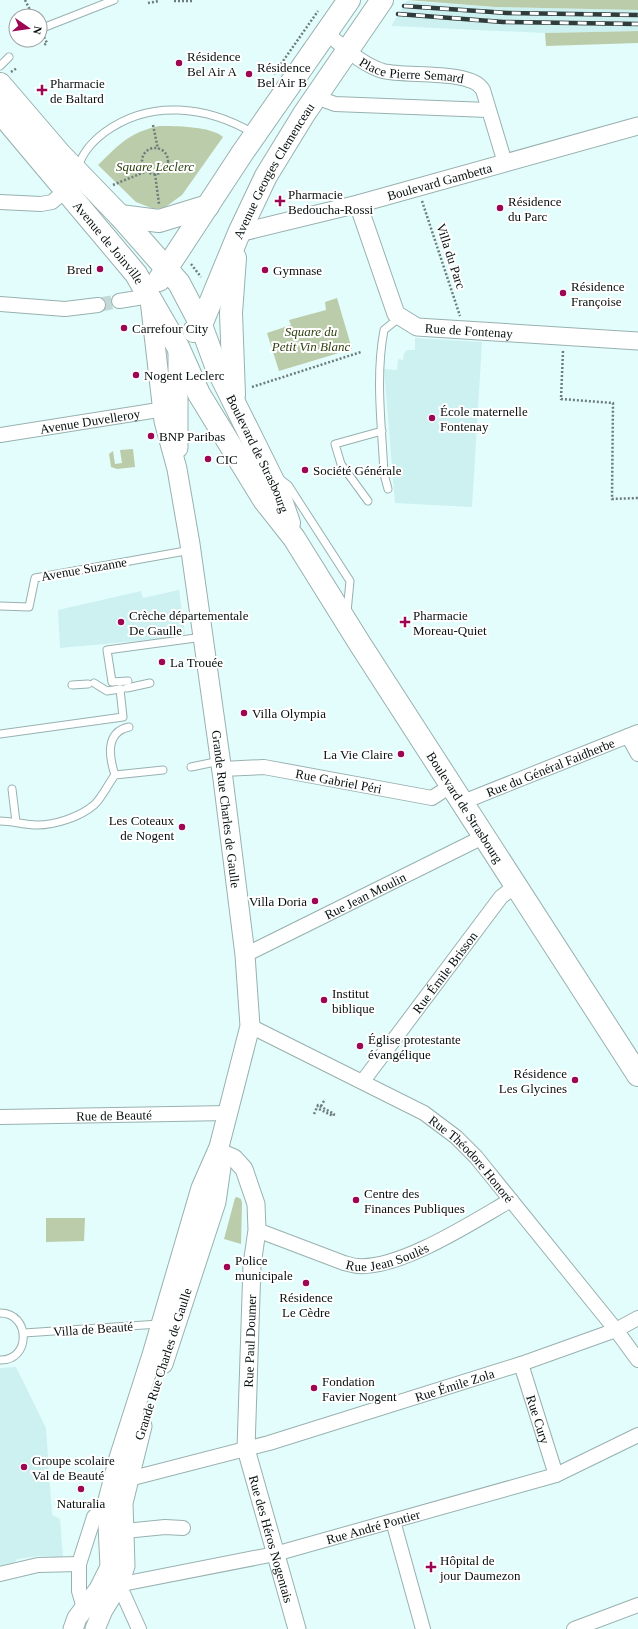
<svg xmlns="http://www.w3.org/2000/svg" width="638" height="1629" font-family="'Times New Roman',serif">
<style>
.built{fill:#cdf1f0}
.green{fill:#bca}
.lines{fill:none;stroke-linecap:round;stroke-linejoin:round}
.minor-tunnel{stroke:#c2d9d8;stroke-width:14;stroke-dasharray:14 7;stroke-linecap:butt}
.service-casing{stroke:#98b1b0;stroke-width:9}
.minor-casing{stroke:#98b1b0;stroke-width:16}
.tertiary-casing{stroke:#98b1b0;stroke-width:19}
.secondary-casing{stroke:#98b1b0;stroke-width:21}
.primary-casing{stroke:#98b1b0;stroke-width:24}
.path{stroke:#6c7d7c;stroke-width:2.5;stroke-dasharray:2 2;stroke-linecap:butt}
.service{stroke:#fff;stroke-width:7}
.minor{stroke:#fff;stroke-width:14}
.tertiary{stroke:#fff;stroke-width:17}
.secondary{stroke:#fff;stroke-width:19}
.primary{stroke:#fff;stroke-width:22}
.rail-casing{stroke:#303c3b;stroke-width:4.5}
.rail{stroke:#fff;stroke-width:3;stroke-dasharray:9;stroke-linecap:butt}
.poi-dot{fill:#9c0653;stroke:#fff;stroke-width:1.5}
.labels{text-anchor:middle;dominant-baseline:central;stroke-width:4;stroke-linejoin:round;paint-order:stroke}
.poi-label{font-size:13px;fill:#07100f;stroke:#fff;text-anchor:start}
.street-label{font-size:13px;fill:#07100f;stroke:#fff}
.park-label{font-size:13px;font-style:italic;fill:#2e410f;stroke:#fff}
</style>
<rect width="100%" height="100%" fill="#e3fdfc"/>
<g class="built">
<polygon points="407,1 495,7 638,10 638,31 545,33 391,26"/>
<polygon points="415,338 482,342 472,507 395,503 384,369 397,370 398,359 403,360 404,353 407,350 415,350"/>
<polygon points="179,590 185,634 160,639 60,648 58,610 141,591 143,598"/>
<polygon points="16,1367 46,1428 52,1515 60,1519 63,1557 39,1556 17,1559 15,1562 0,1566 0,1368"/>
</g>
<g class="green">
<polygon points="407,0 638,0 638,10 495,7"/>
<polygon points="638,31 638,43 546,46 545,33"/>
<path d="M159,126C175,126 211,126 223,137L182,195L164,208L154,209L136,202L98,165C120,144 128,133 159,126Z"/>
<polygon points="337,298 352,349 279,371 267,333 291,325 289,320 326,310 325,302"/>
<polygon points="133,449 135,467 117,469 111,467 109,454 113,451 115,464 122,463 120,450"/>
<polygon points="237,1197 241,1199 242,1203 241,1244 224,1239 235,1198"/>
<polygon points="46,1218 85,1218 84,1241 46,1242"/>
</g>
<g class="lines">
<polyline class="minor-tunnel" points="98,305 119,301"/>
<defs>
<g id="service">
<polyline points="40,29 114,0"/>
<polyline points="0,66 9,57"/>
<path d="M78,168C82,152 93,141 105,132C150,99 207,106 253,133"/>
<polyline points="280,479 288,485 350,581 347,612"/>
<path d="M388,489L384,474C382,427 375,377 384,330L400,317"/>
<polyline points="368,501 341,464 335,444 382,431"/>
<polyline points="0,606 29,607 35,578 191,550"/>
<polyline points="128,681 112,682 107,650 203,637"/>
<polyline points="94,683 107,691 120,689"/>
<polyline points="72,685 88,684"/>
<polyline points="127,688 150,683"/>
<polyline points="0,734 123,717 120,689 122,689"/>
<polyline points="191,767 220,761"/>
<path d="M115,775C109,757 105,732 129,727"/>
<polyline points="12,789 16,822"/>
<path d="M0,821C12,821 25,825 37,825C55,825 80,817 94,805C102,798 108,784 115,775L163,770"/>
<path d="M0,1313C31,1313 31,1361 0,1360"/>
<polyline points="24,1333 159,1324"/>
</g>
<g id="minor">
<path id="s1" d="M326,33C343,46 362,65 383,71C406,77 472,69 483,90L505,163"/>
<polyline points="316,97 335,104 488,110"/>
<polyline points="0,202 41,204 52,202 66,190"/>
<polyline points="119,301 150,296"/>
<polyline points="0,304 65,309 98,305"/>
<path id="s2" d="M0,435L171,408"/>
<polyline points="628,736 638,754"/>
<path id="s3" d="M222,769L264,767L432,798L452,785"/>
<path id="s4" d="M463,802L638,732"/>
<path id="s5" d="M245,955L485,836"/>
<path id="s6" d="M250,1026L424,1113L456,1137L476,1157L616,1330L638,1360"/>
<path id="s7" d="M363,1081L501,897L515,886"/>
<path id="s8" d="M0,1117L229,1113"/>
<path id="s9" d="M257,1230L344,1263C348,1264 354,1266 358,1266C401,1269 474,1221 511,1200"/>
<path id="s10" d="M521,1364L556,1475"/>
<path id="s11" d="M129,1479L269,1443L521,1364L616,1330L638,1318"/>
<polyline points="393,1521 423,1629"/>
<polyline points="125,1531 165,1527 183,1528"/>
<polyline points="0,1574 38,1565 79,1564"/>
<polyline points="116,1578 139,1629"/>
<path id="s12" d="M112,1586L275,1554L556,1475L638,1435"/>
<polyline points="84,1608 79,1591 79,1564 94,1517 107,1504"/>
<polyline points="574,1629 638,1605"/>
</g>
<g id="tertiary">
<path id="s13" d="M358,204L396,314L417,327L638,341"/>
<path id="s14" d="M239,233L358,204L638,126"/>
<path id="s15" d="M220,1152L234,1158L244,1169L256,1204L257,1230L252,1265L246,1449L297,1629"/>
</g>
<g id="secondary">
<polyline points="178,448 178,348"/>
<polyline points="163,1364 216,1202 221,1167 220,1152"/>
<polyline points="73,1629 77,1618 99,1589 110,1567 107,1504 119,1458 152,1355 201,1188 219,1147 250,1026 245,955 223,779 190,544 177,469 164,421 150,300"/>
<polyline points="95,1629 103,1610 119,1584 125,1566 123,1503 142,1426"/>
</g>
<g id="primary">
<path id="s16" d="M0,84L60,154L120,216L179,283L201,325L216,366L278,491L289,523"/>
<path id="s17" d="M0,112L136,274L178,347L199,394L264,500L294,538L360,644L638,1075"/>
<polyline points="120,216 159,221 208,206"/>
<polyline points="159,280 243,152 349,0"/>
<path id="s18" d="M194,331L201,325L239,233L266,176L304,114L382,0"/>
<polyline points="234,395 231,313 235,258"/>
</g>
</defs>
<use href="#service" class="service-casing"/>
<use href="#minor" class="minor-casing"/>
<use href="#tertiary" class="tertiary-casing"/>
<use href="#secondary" class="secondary-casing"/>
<use href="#primary" class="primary-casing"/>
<g class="path">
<polyline points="25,0 33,16"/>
<polyline points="174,1 192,1"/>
<polyline points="148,3 159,1"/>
<polyline points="44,37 47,43 44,45"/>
<polyline points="11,72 17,68"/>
<polyline points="274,74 318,11"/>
<polyline points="153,125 158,149"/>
<circle cx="155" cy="161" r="13"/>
<polyline points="155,174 159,204"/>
<polyline points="113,185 147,171"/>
<polyline points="422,201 460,316"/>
<polyline points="191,264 201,277"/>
<polyline points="563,351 561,399 613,403 612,499 638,498"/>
<polyline points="252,387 361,352"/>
<polyline points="321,1106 325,1099"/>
<polyline points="314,1114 318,1105 334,1114 333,1116 317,1108"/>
</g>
<use href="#service" class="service"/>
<use href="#minor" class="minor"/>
<use href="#tertiary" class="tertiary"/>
<use href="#secondary" class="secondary"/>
<use href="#primary" class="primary"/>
<defs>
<g id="rail">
<polyline points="404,6 507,13 638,15"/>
<polyline points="398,14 503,22 638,24"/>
</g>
</defs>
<use href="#rail" class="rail-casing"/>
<use href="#rail" class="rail"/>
</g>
<g class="poi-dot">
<circle cx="179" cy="63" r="4"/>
<circle cx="249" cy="74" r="4"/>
<path d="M40 84h4v4h4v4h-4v4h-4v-4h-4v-4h4z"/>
<path d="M278 195h4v4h4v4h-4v4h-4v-4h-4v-4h4z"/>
<circle cx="500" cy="208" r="4"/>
<circle cx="100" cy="269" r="4"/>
<circle cx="265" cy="270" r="4"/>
<circle cx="563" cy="293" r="4"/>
<circle cx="124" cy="328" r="4"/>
<circle cx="136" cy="375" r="4"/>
<circle cx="432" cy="418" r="4"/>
<circle cx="151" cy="436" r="4"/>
<circle cx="208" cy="459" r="4"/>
<circle cx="305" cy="470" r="4"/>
<circle cx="121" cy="622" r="4"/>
<path d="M403 616h4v4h4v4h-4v4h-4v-4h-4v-4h4z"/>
<circle cx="162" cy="662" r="4"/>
<circle cx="244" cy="713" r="4"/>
<circle cx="401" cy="754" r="4"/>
<circle cx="182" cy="827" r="4"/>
<circle cx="315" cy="901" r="4"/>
<circle cx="324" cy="1000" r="4"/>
<circle cx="360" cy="1046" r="4"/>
<circle cx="575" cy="1080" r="4"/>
<circle cx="356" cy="1200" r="4"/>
<circle cx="227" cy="1267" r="4"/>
<circle cx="306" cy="1283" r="4"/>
<circle cx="314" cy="1388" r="4"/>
<circle cx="24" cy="1467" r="4"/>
<circle cx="81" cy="1489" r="4"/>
<path d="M429 1561h4v4h4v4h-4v4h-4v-4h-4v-4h4z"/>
</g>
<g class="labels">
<g class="poi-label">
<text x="187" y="56">Résidence<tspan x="187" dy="15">Bel Air A</tspan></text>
<text x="257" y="67">Résidence<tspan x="257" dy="15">Bel Air B</tspan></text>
<text x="50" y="83">Pharmacie<tspan x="50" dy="15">de Baltard</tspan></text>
<text x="288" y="194">Pharmacie<tspan x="288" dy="15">Bedoucha-Rossi</tspan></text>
<text x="508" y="201">Résidence<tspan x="508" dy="15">du Parc</tspan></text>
<text x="92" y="269" text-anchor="end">Bred</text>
<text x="273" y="270">Gymnase</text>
<text x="571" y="286">Résidence<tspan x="571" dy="15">Françoise</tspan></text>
<text x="132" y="328">Carrefour City</text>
<text x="144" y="375">Nogent Leclerc</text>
<text x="440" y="411">École maternelle<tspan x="440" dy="15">Fontenay</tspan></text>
<text x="159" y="436">BNP Paribas</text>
<text x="216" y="459">CIC</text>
<text x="313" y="470">Société Générale</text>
<text x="129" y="615">Crèche départementale<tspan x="129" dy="15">De Gaulle</tspan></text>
<text x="413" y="615">Pharmacie<tspan x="413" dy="15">Moreau-Quiet</tspan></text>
<text x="170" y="662">La Trouée</text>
<text x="252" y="713">Villa Olympia</text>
<text x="393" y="754" text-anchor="end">La Vie Claire</text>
<text x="174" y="820" text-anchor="end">Les Coteaux<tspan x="174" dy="15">de Nogent</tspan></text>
<text x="307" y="901" text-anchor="end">Villa Doria</text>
<text x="332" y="993">Institut<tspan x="332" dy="15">biblique</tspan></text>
<text x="368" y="1039">Église protestante<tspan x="368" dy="15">évangélique</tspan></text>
<text x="567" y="1073" text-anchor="end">Résidence<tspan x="567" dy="15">Les Glycines</tspan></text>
<text x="364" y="1193">Centre des<tspan x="364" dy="15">Finances Publiques</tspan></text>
<text x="235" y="1260">Police<tspan x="235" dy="15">municipale</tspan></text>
<text x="306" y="1297" text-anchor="middle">Résidence<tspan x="306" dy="15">Le Cèdre</tspan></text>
<text x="322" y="1381">Fondation<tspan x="322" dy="15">Favier Nogent</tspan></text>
<text x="32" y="1460">Groupe scolaire<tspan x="32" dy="15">Val de Beauté</tspan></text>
<text x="81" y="1503" text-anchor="middle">Naturalia</text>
<text x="440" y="1560">Hôpital de<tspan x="440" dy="15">jour Daumezon</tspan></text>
</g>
<g class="street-label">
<text stroke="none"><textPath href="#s1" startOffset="97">Place Pierre Semard</textPath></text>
<text stroke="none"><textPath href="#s18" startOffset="180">Avenue Georges Clemenceau</textPath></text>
<text stroke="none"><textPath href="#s14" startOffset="207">Boulevard Gambetta</textPath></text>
<text stroke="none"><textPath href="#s17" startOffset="170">Avenue de Joinville</textPath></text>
<text transform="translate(451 256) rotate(72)">Villa du Parc</text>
<text stroke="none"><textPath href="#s13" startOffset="193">Rue de Fontenay</textPath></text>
<text stroke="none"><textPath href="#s2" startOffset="91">Avenue Duvelleroy</textPath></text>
<text stroke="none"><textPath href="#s16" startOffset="456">Boulevard de Strasbourg</textPath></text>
<text transform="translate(84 569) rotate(-10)">Avenue Suzanne</text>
<text stroke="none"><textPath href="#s4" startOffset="94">Rue du Général Faidherbe</textPath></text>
<text stroke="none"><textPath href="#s3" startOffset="118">Rue Gabriel Péri</textPath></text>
<text stroke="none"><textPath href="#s17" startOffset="839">Boulevard de Strasbourg</textPath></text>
<text transform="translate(226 809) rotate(83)">Grande Rue Charles de Gaulle</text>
<text stroke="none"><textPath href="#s5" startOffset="134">Rue Jean Moulin</textPath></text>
<text stroke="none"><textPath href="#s7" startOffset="136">Rue Émile Brisson</textPath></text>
<text stroke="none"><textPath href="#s8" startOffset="114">Rue de Beauté</textPath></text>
<text stroke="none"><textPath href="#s6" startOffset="261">Rue Théodore Honoré</textPath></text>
<text stroke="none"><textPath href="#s9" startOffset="138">Rue Jean Soulès</textPath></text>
<text transform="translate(93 1329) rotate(-4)">Villa de Beauté</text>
<text transform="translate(250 1341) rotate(-88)">Rue Paul Doumer</text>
<text transform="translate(163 1364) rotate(-72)">Grande Rue Charles de Gaulle</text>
<text stroke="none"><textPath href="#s11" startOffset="339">Rue Émile Zola</textPath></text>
<text stroke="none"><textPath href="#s10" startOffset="58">Rue Cury</textPath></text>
<text stroke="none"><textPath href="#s12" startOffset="268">Rue André Pontier</textPath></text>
<text stroke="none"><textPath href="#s15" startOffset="406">Rue des Héros Nogentais</textPath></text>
</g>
<g class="park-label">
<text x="155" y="166">Square Leclerc</text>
<text x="311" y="331">Square du<tspan x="311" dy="15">Petit Vin Blanc</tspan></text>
</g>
</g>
<g transform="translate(28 28) rotate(103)"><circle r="19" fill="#ffffff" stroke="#9c9f9f"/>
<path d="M0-3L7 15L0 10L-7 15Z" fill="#9c0653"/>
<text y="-6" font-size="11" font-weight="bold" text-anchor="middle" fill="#07100f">N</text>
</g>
</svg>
